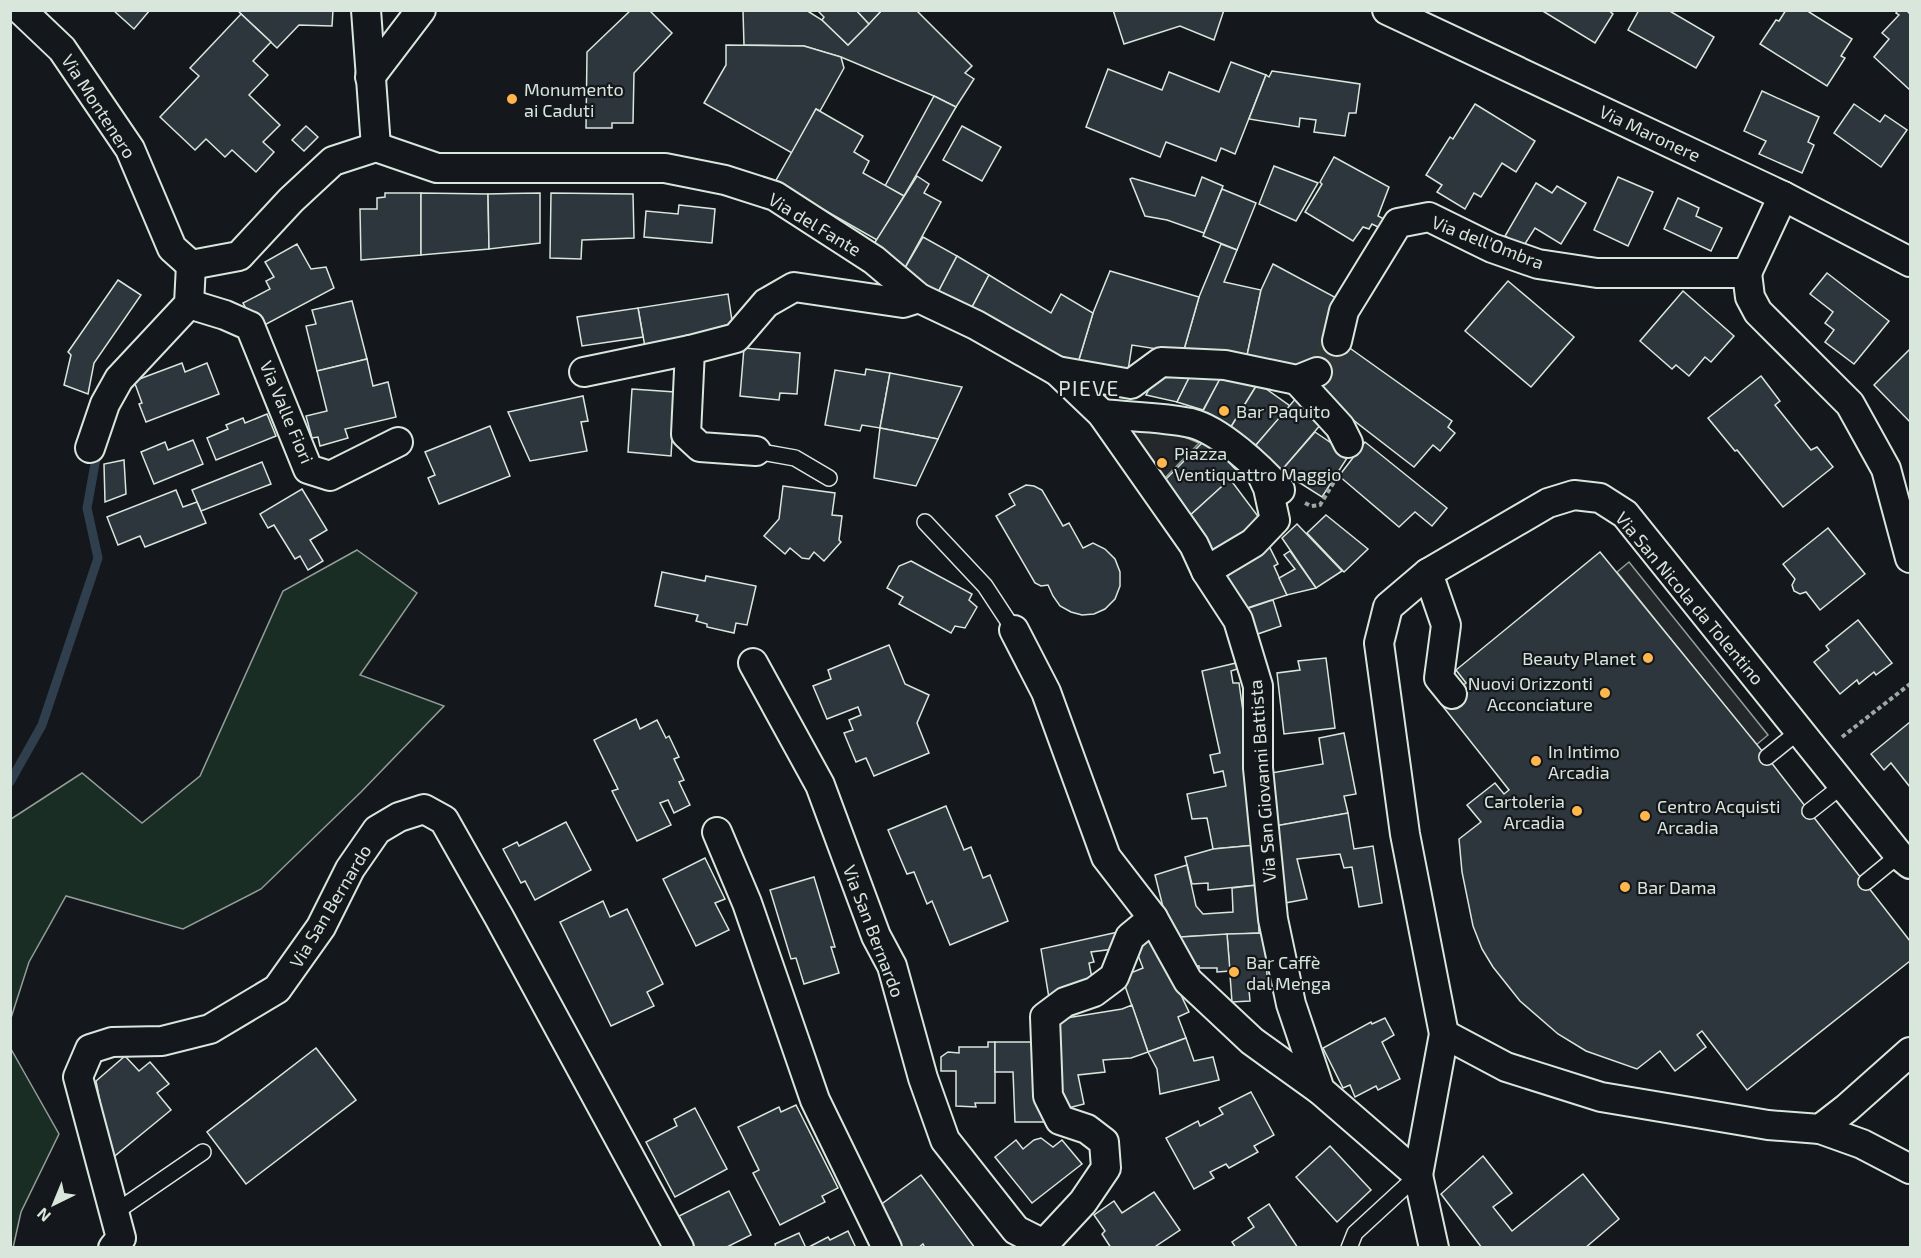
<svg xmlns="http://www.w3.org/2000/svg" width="1921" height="1258" font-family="'Exo 2',sans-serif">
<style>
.green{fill:#1a2d24;stroke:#939e99;stroke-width:1.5}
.parking{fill:#24282b;stroke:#939e99;stroke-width:1.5}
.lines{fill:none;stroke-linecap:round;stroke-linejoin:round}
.stream{stroke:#2f3f4d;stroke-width:9}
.building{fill:#2c363c;stroke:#d8e6dc;stroke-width:1.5}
.street-tunnel{stroke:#313739;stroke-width:28;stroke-dasharray:28 14;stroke-linecap:butt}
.lane-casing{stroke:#d8e6dc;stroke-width:18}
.street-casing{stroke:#d8e6dc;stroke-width:32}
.path{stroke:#9da8a2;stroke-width:4;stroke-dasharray:4.5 3;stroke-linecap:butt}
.lane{stroke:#14181c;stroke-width:15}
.street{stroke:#14181c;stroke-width:28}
.poi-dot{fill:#ffb74d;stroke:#14181c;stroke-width:2}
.labels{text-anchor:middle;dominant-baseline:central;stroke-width:4.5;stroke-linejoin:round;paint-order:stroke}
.poi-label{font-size:18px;fill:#d8e6dc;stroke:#14181c;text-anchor:start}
.street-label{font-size:18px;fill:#d8e6dc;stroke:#14181c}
.quarter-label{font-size:21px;letter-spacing:1.5px;fill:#d8e6dc;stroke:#14181c}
</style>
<rect width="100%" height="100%" fill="#14181c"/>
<g class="green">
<polygon points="357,550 417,593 360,675 444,706 361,792 261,889 183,929 66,896 29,962 11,1018 11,819 82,773 142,823 200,776 283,591"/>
<polygon points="11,1049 59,1134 21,1212 13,1248 10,1247"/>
</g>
<g class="parking">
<polygon points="1118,426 1182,436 1199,443 1160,483"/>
<polygon points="1629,562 1768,735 1756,745 1617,572"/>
</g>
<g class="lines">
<polyline class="stream" points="10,782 42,725 98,558 87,508 96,458"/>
</g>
<g class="building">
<polygon points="113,10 150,10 134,29"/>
<polygon points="237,10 333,10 332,26 299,25 277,48"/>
<polygon points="631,10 649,10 672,33 634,73 633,123 612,123 612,128 586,128 587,52"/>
<polygon points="806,10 822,20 848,45 882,10 916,10 972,66 965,73 974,79 956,107 934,96 841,57 804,46 744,45 743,11"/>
<polygon points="817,10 856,10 869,24 848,45 822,20 824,17"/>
<polygon points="856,10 882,10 869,24"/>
<polygon points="1113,10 1224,10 1214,40 1180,26 1124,44"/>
<polygon points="1541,10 1608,10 1613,14 1595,43"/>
<polygon points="1639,10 1668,10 1714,37 1696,68 1628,30"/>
<polygon points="1786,10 1806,10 1852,39 1841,56 1845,58 1827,86 1760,44 1776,20 1779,21"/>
<polygon points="1898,10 1906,10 1910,14 1910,90 1874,57 1889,39 1882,33 1899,15 1896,13"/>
<polygon points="241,14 271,42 253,61 268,75 249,95 280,125 263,142 274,152 256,172 232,150 225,157 206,139 195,150 160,117 199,76 190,68"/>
<polygon points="726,45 804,46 841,57 844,68 820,111 816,109 792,153 704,103 726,65"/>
<polygon points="1231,62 1266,75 1235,154 1221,148 1216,161 1166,142 1160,157 1086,127 1108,69 1162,90 1169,72 1219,92"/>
<polygon points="1272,71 1360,84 1356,113 1349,113 1345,136 1314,132 1316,120 1300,118 1299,127 1249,119 1266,75 1269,77"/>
<polygon points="1762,91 1819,117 1808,142 1814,145 1802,173 1759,154 1766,141 1744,131"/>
<polygon points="934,96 956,107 904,196 885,186"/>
<polygon points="1475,104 1535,141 1516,172 1502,163 1481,197 1474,193 1465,209 1437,192 1442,185 1426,175 1450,137 1453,139"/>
<polygon points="1854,104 1880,122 1885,115 1907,130 1881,167 1834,133"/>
<polygon points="816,109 863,136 854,152 869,161 863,173 904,196 877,240 775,182"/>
<polygon points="306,126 318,137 304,151 292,140"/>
<polygon points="962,126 1001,147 982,181 943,160"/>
<polygon points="1334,157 1389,187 1378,216 1384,219 1380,228 1372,224 1369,229 1363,227 1353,241 1305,212 1322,184 1320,182"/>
<polygon points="1274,166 1318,183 1296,221 1259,204"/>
<polygon points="917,176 929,184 924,193 941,202 902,273 870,250"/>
<polygon points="1202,177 1223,186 1204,233 1167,220 1145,216 1130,179 1132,178 1195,196"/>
<polygon points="1618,177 1653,192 1628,246 1594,230"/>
<polygon points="1536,183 1552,193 1557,186 1586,203 1561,244 1535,228 1523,247 1505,236"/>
<polygon points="1222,189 1256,203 1237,250 1203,236"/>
<polygon points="385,193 421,193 421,255 361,260 360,209 377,209 377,198 385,197"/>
<polygon points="421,193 488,194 489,249 421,255"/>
<polygon points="540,193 540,243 489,249 488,194"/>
<polygon points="551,193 633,194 634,238 582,240 581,259 550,258"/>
<polygon points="1678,198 1699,208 1696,216 1722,228 1711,251 1664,229"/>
<polygon points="679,205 715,209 712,243 644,237 646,211 678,214"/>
<polygon points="923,237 957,256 935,298 902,273"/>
<polygon points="297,244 311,269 326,267 334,288 257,329 243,303 270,289 266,281 274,277 265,262"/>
<polygon points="1221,244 1237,250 1224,282 1261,290 1246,360 1183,353 1199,297"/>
<polygon points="957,256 989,275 970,311 935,298"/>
<polygon points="1273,264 1342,301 1330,334 1311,368 1246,360 1261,290"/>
<polygon points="1110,271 1199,297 1183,353 1132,345 1127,377 1077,366 1093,313"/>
<polygon points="1827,273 1889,321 1854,364 1825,342 1834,330 1825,323 1833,312 1810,294"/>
<polygon points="989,275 1051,313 1061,294 1093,313 1077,366 970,311"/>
<polygon points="118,280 141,295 94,363 88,394 64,385 71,355 68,352"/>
<polygon points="1508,281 1574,337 1531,387 1465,331"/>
<polygon points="1683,291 1734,336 1711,362 1705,357 1689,376 1676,365 1672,369 1640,341"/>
<polygon points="728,294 734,334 645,347 638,308"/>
<polygon points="352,301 367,359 317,371 306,326 316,324 312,310"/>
<polygon points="638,308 643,337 582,346 577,317"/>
<polygon points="1330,334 1452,421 1448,427 1455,433 1440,451 1433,445 1414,467 1339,409 1341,406 1320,390 1326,382 1311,368"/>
<polygon points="744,348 800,353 797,394 780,393 779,400 740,396"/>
<polygon points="1910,349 1910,422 1874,385"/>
<polygon points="367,359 373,386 388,382 396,417 345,429 348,438 320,446 318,437 312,438 306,416 327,411 317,371"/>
<polygon points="182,363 185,372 207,363 219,394 146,422 139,404 142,403 134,381"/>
<polygon points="866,369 890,373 880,428 862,425 860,431 825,425 835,370 865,375"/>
<polygon points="1192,372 1177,402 1146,395 1156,376"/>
<polygon points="1192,372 1220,379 1203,410 1177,402"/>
<polygon points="890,373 962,387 938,439 880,428"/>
<polygon points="1222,375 1258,383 1229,430 1202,413"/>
<polygon points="1761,376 1780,401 1775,405 1811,450 1817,447 1833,467 1783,507 1737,450 1735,451 1708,418"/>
<polygon points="1258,383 1290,406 1256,445 1229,430"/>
<polygon points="632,389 675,392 671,456 628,452"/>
<polygon points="583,396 588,421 581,422 587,451 530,461 508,412"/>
<polygon points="1297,397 1322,423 1281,471 1256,445"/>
<polygon points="267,414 276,436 216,460 207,438 228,429 226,425 243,418 245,423"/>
<polygon points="490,426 510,476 439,504 428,478 435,475 425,452"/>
<polygon points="880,428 938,439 916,486 874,478"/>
<polygon points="1315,432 1349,455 1322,497 1281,471"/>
<polygon points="193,440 203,464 154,484 141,452 165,442 168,450"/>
<polygon points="1203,442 1217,450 1238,472 1186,519 1160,485"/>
<polygon points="1365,442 1447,508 1432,526 1415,512 1399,527 1339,476"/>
<polygon points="124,460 126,494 105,502 104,464"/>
<polygon points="262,462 271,484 201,511 192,490"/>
<polygon points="1230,479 1263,523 1212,559 1186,519"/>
<polygon points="1026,485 1034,486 1042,490 1063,526 1069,523 1083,548 1093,543 1105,549 1115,559 1120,572 1120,586 1115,599 1105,609 1094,614 1082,615 1071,612 1060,606 1053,596 1048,585 1041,586 1035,583 996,516 1015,505 1009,494"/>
<polygon points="783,486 835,493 832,515 842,516 839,540 841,542 824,561 814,552 809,559 802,558 790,548 785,554 764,536 779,519"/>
<polygon points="302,489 327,530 310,540 323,561 308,570 300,556 295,559 274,525 268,528 260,514"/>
<polygon points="176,490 183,507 197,502 206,523 145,547 140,536 118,545 107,517"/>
<polygon points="1326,515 1368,549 1344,572 1307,533"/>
<polygon points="1297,524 1342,571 1316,588 1282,538"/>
<polygon points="1828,528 1865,574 1820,610 1806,592 1800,594 1794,591 1792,585 1795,579 1783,564"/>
<polygon points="1268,544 1278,564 1274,566 1287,595 1241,610 1222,568"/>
<polygon points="1290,551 1316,588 1287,595 1279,578 1295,569 1284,555"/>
<polygon points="1600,552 1767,757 1910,941 1910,961 1747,1090 1702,1031 1697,1035 1706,1047 1675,1071 1660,1051 1637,1069 1586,1051 1558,1034 1520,1001 1493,967 1482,949 1473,926 1462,872 1459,839 1481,822 1467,805 1495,783 1504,794 1509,790 1441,704 1466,683 1456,670"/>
<polygon points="911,561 972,594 969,600 977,607 965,628 955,626 951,633 899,604 903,597 887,588 899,566"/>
<polygon points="662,572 705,581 706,576 756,586 747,625 736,623 734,633 707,627 707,624 696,621 698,615 655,606"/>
<polygon points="1273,600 1281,626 1252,636 1243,610"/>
<polygon points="1858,620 1892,663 1876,675 1874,672 1859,684 1857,680 1840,694 1814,662 1829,650 1826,646"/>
<polygon points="889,645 905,684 929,695 917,723 929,753 874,776 866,758 856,762 844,733 853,730 849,720 861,715 858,707 827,719 813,686 831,679 828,670"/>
<polygon points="1326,658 1335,728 1284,734 1277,673 1300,670 1298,661"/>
<polygon points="1236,663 1237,669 1231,671 1233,683 1239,683 1250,761 1256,845 1213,849 1207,818 1192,819 1187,794 1226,786 1223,771 1214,773 1210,755 1220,753 1202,671"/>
<polygon points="636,719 640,729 657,720 666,738 669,736 679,757 674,759 684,780 679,782 690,805 674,813 668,800 660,803 671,825 637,841 612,791 618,789 594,740"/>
<polygon points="1910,722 1910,787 1891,763 1884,770 1871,754"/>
<polygon points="1344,733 1356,794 1344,796 1348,813 1275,826 1266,774 1323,764 1319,738"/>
<polygon points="946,806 964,850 971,847 983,878 990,875 1008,921 950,945 932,901 927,904 914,872 907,874 888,830"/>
<polygon points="1348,813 1354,849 1373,846 1382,903 1359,907 1352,867 1344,868 1340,854 1297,859 1307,899 1285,903 1275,826"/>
<polygon points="566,822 591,870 535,900 525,881 521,883 503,849 517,842 519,846"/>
<polygon points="1256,845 1257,885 1208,890 1208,883 1192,884 1185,857 1213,849"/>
<polygon points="705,858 725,899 715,903 729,930 696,946 663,879"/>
<polygon points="1187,865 1196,906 1203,914 1233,912 1232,888 1257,885 1259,933 1180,937 1171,926 1163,907 1155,875"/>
<polygon points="814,877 835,947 831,947 839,973 804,984 796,958 791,959 770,890"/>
<polygon points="603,901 610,917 627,909 663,984 647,992 654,1006 611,1026 560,922"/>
<polygon points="1118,932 1114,949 1091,952 1094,962 1089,963 1093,983 1049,998 1041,949"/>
<polygon points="1264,933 1268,988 1249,990 1250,1001 1232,1002 1227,934"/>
<polygon points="1227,934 1230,971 1217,972 1217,968 1199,968 1199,966 1182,964 1180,937"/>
<polygon points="1157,937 1186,992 1181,995 1189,1012 1178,1017 1186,1038 1148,1052 1124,983 1128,974 1143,968 1134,945"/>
<polygon points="1132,1005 1148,1052 1131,1058 1103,1060 1105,1072 1078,1075 1084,1104 1064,1109 1054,1020 1122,1009"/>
<polygon points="1385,1018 1394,1035 1382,1042 1400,1079 1378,1090 1376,1086 1355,1097 1350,1085 1343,1088 1323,1048 1371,1022 1372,1024"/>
<polygon points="1186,1038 1194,1061 1213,1057 1219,1080 1160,1094 1157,1069 1148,1052"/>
<polygon points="988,1042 995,1042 995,1103 975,1103 976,1107 956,1106 956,1071 941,1071 941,1057 948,1052 959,1053 959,1047 988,1047"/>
<polygon points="995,1042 1039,1042 1054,1122 1015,1122 1013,1072 995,1072"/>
<polygon points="316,1048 356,1100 246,1184 207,1132"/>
<polygon points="125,1056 139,1071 150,1062 169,1084 157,1093 171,1110 111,1159 96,1081"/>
<polygon points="1251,1092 1274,1135 1254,1146 1258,1152 1229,1168 1226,1164 1210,1172 1214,1178 1194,1189 1166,1138 1198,1121 1200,1126 1223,1114 1219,1108"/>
<polygon points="796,1105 838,1188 822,1196 825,1202 780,1225 753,1173 759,1170 738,1127 779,1107 781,1112"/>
<polygon points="695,1108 727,1169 675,1197 646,1142 677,1126 674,1119"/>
<polygon points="1041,1138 1053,1147 1062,1140 1082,1164 1032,1203 995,1157 1016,1140 1023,1149 1034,1140"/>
<polygon points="1330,1146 1371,1190 1337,1222 1296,1177"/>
<polygon points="1483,1156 1512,1193 1493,1207 1512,1231 1583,1174 1619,1219 1585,1248 1482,1248 1441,1194"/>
<polygon points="921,1175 975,1248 925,1248 923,1244 918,1248 903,1248 888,1226 892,1223 879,1206"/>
<polygon points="729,1191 751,1235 725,1248 695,1248 679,1216"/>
<polygon points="1154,1192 1180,1230 1153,1248 1111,1248 1102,1234 1105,1231 1094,1215 1114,1201 1122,1213"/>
<polygon points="1269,1204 1298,1248 1236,1248 1232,1242 1254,1227 1248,1218"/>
<polygon points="848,1231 856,1248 807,1248 828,1237 830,1240"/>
<polygon points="799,1233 806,1248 776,1248 775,1244"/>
</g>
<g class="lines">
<polyline class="street-tunnel" points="1317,372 1337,341"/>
<defs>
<g id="lane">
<polyline points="756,451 795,458 829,478"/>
<polyline points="925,522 985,586 1014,630"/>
<polyline points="1767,757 1799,731"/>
<polyline points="1810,811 1843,785"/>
<polyline points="1866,882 1899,855"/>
<polyline points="114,1213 203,1152"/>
<polyline points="1349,1248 1355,1233 1418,1175"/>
</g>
<g id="street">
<polyline points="21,10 62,49 130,149 172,248 191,265"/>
<polyline points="366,10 376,147"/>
<polyline points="1387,10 1783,196 1910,262"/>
<polyline points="370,77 421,10"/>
<polyline points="376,147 437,168 665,168 725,180 775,196 874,260 919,298 976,325 1057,371 1102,414 1194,545 1206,571 1238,620 1258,686 1258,768 1273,919 1291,1004 1320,1090 1418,1175 1434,1248"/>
<polyline points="1747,273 1750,297 1758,312 1850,404 1886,469 1910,558"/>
<polyline points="189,304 225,315 250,326 308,469 330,476 398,442"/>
<polyline points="1337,341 1344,311 1398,223 1429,217 1492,248 1538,264 1597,273 1747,273 1783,196"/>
<polyline points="1057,371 1131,384 1161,362 1225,365 1297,380 1317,372"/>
<polyline points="584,372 690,350"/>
<polyline points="1297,380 1340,427 1348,443"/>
<path d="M1102,414C1131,417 1162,417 1191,423C1220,430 1260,468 1280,490"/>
<polyline points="90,448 105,404 119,379 189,304 191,265 239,256 291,200 333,161 376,147"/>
<polyline points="756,451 700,447 686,434 690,350 736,338 766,303 794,287 903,303 919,298"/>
<polyline points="1206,571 1253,543 1275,520 1268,488 1261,473"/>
<polyline points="1428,573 1446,625 1439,678 1452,694"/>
<polyline points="1014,630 1046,692 1106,857 1153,918 1188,981 1252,1041 1320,1090"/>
<polyline points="753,663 820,785 876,936 892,966 923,1078 945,1140 1016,1230 1044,1244 1083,1202 1106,1168 1104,1142 1087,1129 1060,1120 1048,1096 1045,1017 1065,1002 1094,992 1114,977 1130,937 1153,918"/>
<polyline points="717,832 747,903 815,1100 887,1248"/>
<polyline points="1444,1034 1506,1067 1601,1097 1768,1125 1820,1129 1847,1108 1910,1052"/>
<polyline points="1820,1129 1862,1144 1910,1169"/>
<polyline points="1418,1175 1444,1034 1405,834 1379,643 1388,607 1428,573 1548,503 1574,495 1600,498 1625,514 1899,855 1910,864"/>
<polyline points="113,1248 121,1238 78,1077 90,1049 112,1042 162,1041 210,1029 277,989 321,927 350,869 377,830 399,817 424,809 444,820 499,917 679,1248"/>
</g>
</defs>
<use href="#lane" class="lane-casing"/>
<use href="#street" class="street-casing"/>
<g class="path">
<polyline points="1305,503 1311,506 1320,505 1340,472"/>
<polyline points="1842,737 1910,684"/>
</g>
<use href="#lane" class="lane"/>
<use href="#street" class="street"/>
</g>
<g class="poi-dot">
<circle cx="512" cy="99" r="6"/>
<circle cx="1224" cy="411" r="6"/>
<circle cx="1162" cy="463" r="6"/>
<circle cx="1648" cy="658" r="6"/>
<circle cx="1605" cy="693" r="6"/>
<circle cx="1536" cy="761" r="6"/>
<circle cx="1577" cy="811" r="6"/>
<circle cx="1645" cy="816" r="6"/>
<circle cx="1625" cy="887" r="6"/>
<circle cx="1234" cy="972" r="6"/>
</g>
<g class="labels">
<g class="poi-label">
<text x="524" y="89">Monumento<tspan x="524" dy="21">ai Caduti</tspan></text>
<text x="1236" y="411">Bar Paquito</text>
<text x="1174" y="453">Piazza<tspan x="1174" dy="21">Ventiquattro Maggio</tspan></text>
<text x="1636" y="658" text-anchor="end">Beauty Planet</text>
<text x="1593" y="683" text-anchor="end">Nuovi Orizzonti<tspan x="1593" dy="21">Acconciature</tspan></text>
<text x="1548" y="751">In Intimo<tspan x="1548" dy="21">Arcadia</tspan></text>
<text x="1565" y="801" text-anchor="end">Cartoleria<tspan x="1565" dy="21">Arcadia</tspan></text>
<text x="1657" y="806">Centro Acquisti<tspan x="1657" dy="21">Arcadia</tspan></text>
<text x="1637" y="887">Bar Dama</text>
<text x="1246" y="962">Bar Caffè<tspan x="1246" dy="21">dal Menga</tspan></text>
</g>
<g class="street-label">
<text transform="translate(99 106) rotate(57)">Via Montenero</text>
<text transform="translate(1650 133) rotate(25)">Via Maronere</text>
<text transform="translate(815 224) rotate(31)">Via del Fante</text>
<text transform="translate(1488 242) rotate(21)">Via dell'Ombra</text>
<text transform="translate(287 412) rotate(67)">Via Valle Fiori</text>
<text transform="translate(1690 598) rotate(50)">Via San Nicola da Tolentino</text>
<text transform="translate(1262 781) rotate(-94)">Via San Giovanni Battista</text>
<text transform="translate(330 906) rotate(-59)">Via San Bernardo</text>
<text transform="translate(874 931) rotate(69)">Via San Bernardo</text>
</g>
<g class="quarter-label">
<text x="1089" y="387">PIEVE</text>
</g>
</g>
<rect width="1921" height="1258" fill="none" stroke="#d8e6dc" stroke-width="24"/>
<g transform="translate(54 1204) rotate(223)" stroke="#14181c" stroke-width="4.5" paint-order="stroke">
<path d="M0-4.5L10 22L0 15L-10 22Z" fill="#d8e6dc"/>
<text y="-9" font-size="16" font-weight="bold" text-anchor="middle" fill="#d8e6dc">N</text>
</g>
</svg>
